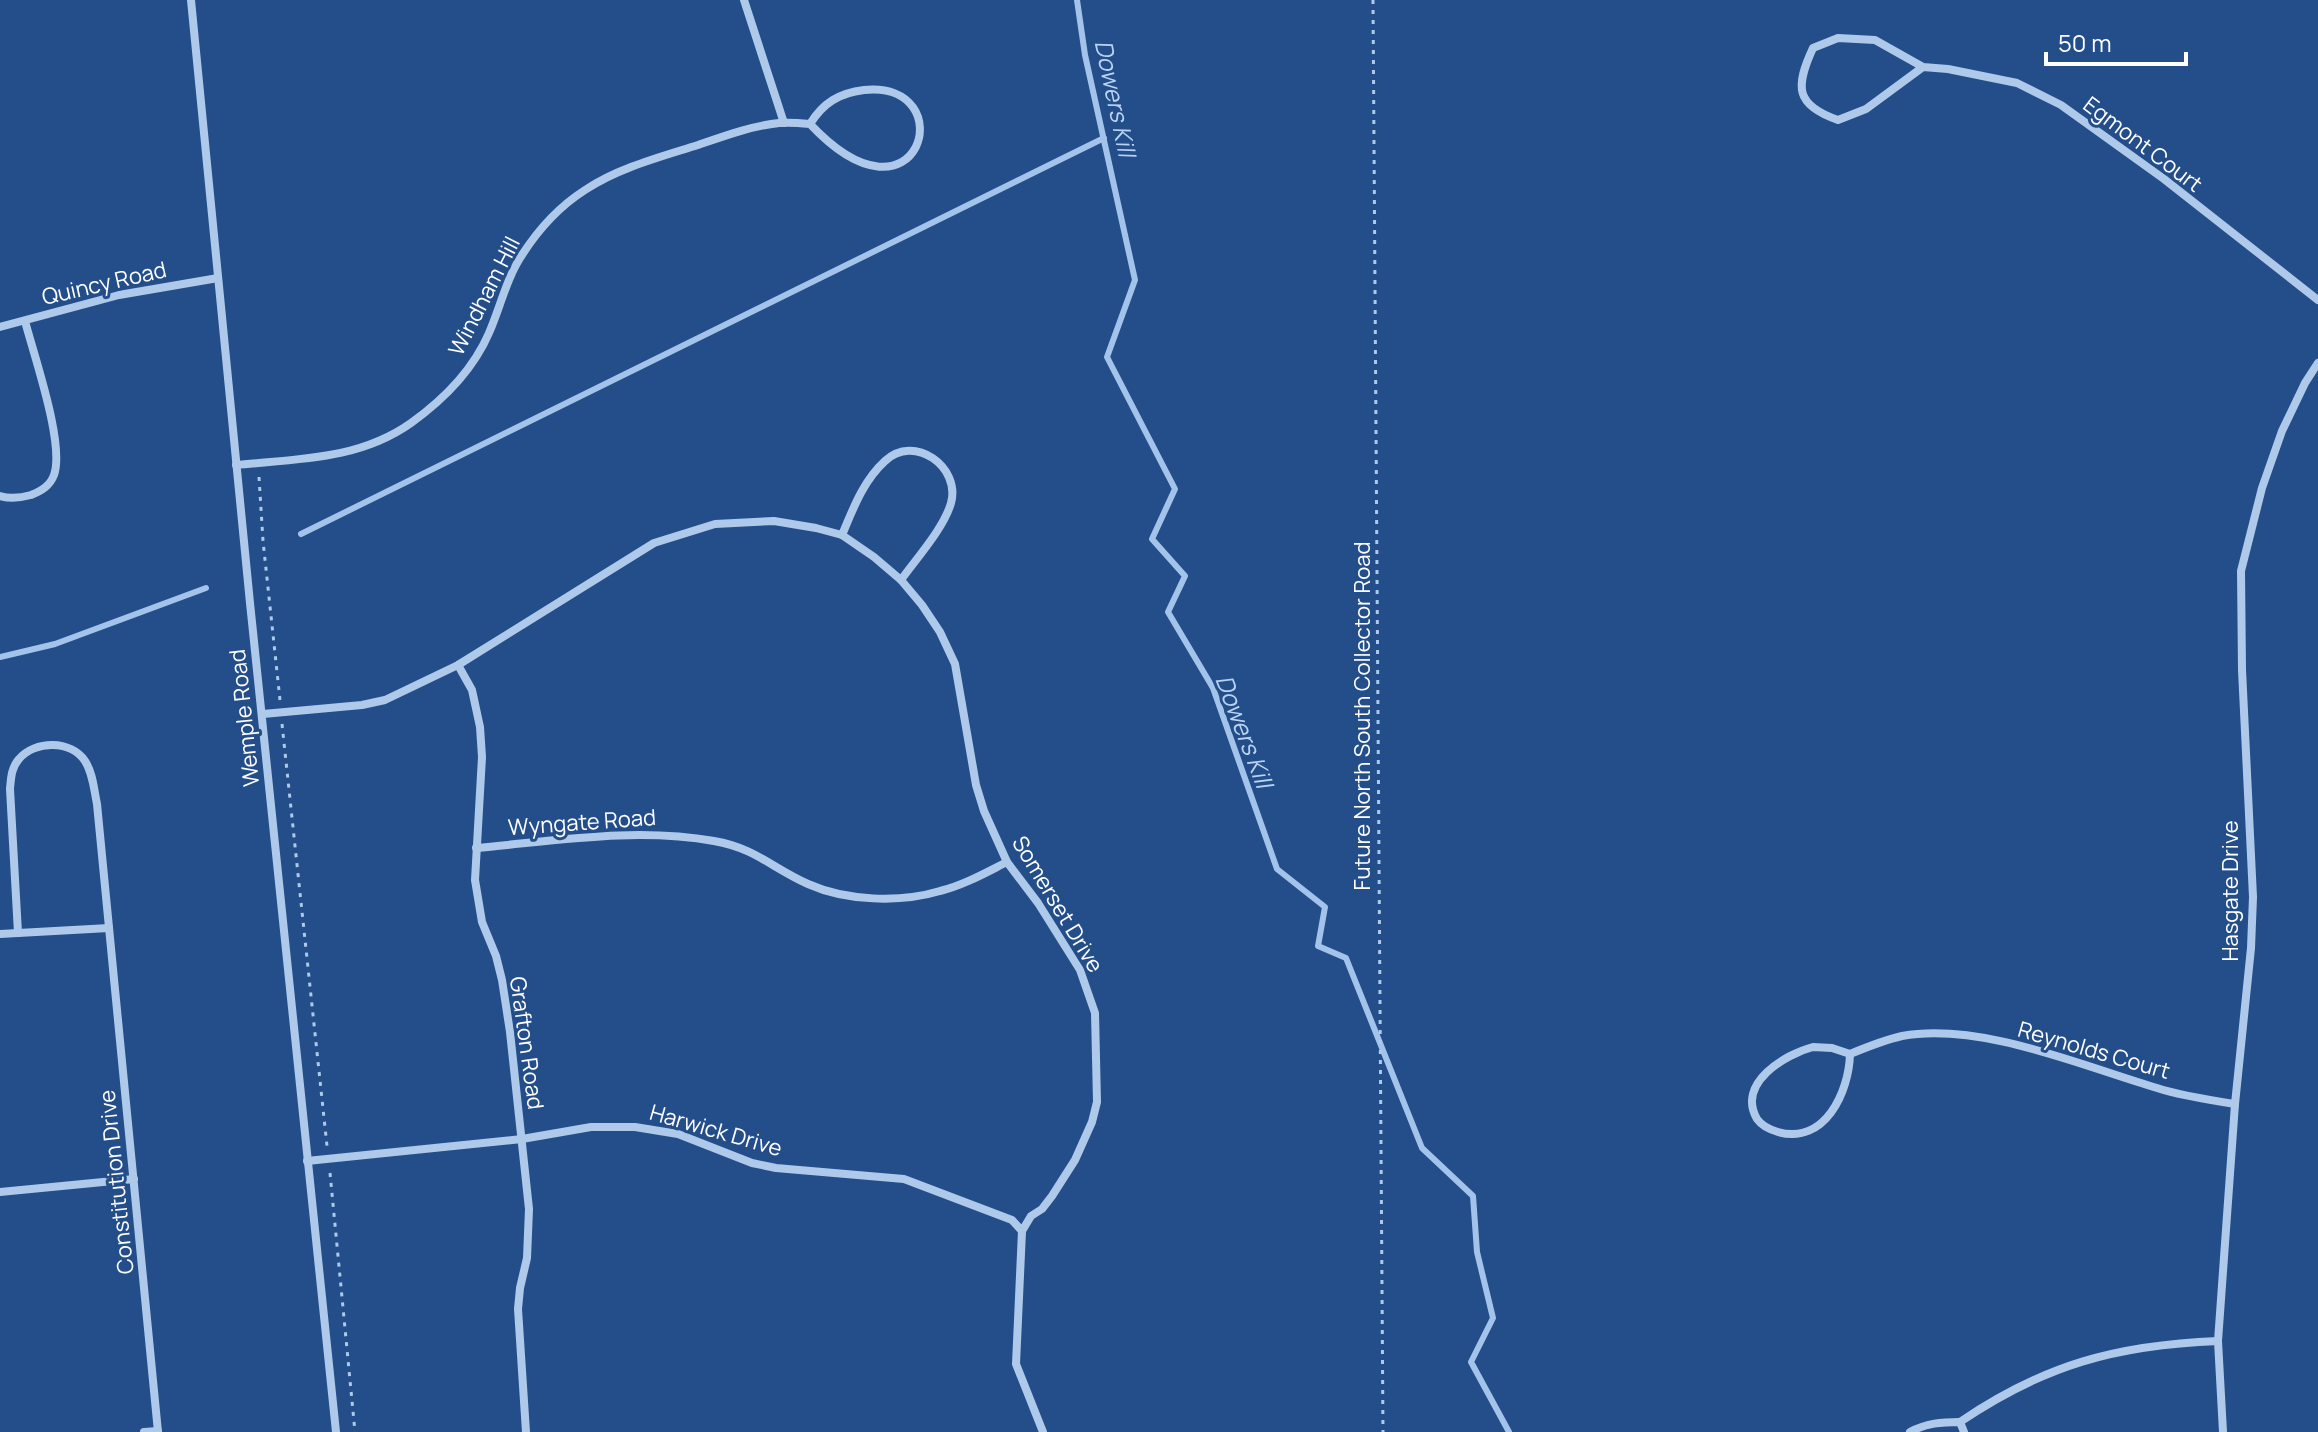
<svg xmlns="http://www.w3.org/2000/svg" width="2318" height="1432" font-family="Manrope,sans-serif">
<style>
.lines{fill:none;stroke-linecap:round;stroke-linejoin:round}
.stream{stroke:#a3c3eb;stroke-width:6}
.path{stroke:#afc9ea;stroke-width:3;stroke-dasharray:4 6;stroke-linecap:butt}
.minor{stroke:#afc9ea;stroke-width:8}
.labels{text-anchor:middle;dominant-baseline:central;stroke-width:6;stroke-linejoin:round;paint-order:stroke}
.street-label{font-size:22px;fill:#fff;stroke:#234e8a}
.water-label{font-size:24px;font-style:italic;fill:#bbd3f2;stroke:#234e8a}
</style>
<rect width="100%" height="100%" fill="#234e8a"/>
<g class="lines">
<g class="stream">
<polyline points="1077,0 1085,55 1135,280 1107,357 1175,489 1152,539 1185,576 1168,612 1213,688 1277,869 1325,907 1318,946 1346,958 1422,1148 1473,1196 1477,1252 1493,1318 1471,1362 1509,1432"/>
<polyline points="301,534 1104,138"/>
<polyline points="0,657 55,644 206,588"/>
</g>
<g class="path">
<polyline points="1373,0 1383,1432"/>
<polyline points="259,477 263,541 280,700"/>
<polyline points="282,724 327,1146"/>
<polyline points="330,1173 355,1432"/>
</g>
<g class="minor">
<polyline points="191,0 250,603 336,1432"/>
<polyline points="744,0 784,123"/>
<path d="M1923,67L1866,109L1838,120C1795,105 1795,87 1813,48L1838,38L1875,40L1923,67L1948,69L2017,83L2061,105L2164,179L2318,300"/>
<polyline points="0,327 119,295 218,278"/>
<path d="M236,465C297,459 359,460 411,423C443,400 473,370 489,333C500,308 507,277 522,255C538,230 560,206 585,190C618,168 660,157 698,145C724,136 751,126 779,123C789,122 800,123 810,124C823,103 839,93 864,90C964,80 920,241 810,124"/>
<path d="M0,496C11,499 20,498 31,495C41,491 50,486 54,475C65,444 34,356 25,321"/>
<path d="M842,535C853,509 863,481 885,461C914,433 961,467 951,503C944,528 916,559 901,580"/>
<polyline points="458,665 472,690 480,727 482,757 475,880 482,922 496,956 502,980 510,1032 529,1209 527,1258 520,1288 518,1309 526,1432"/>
<polyline points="263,714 362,705 385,700 458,665 654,543 715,524 774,521 816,528 842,535 874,557 901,580 922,605 940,632 955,664 976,785 984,811 1007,862 1038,903 1080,970 1095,1013 1097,1102 1092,1122 1075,1160 1052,1196 1042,1209 1031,1216 1022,1231 1012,1220 904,1179 776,1168 752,1163 678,1134 635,1127 591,1127 522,1139 307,1161"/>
<path d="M476,848C555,841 635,827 714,841C755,848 772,868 808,884C846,901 900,903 940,891C964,885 985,873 1007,862"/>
<path d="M18,933L10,789C11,779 11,768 19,759C35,740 71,740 85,761C93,773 94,790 97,804L158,1432"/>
<polyline points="0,934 109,928"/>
<path d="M1813,1047L1832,1048L1850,1054C1849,1092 1825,1145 1778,1132C1771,1130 1762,1126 1757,1119C1736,1083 1786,1054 1813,1047Z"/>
<path d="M1850,1054C1867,1047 1884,1040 1902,1036C1981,1022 2082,1066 2157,1088C2182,1096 2209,1100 2235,1104"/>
<polyline points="0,1192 134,1179"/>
<polyline points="1022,1231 1016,1364 1043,1432"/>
<path d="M1960,1422C2044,1365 2116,1345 2218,1341"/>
<polyline points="144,1432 158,1431"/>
<path d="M1910,1432C1926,1423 1942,1422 1960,1422L1964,1432"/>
<polyline points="2223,1432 2218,1341 2235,1104 2251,948 2253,897 2242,670 2241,571 2262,488 2282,431 2305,383 2318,363"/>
</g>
</g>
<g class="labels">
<g class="street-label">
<text transform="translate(2143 144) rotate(37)">Egmont Court</text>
<text transform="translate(104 283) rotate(-13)">Quincy Road</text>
<text transform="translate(484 296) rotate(-63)">Windham Hill</text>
<text transform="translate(1362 716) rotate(-90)">Future North South Collector Road</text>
<text transform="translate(244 718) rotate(-96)">Wemple Road</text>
<text transform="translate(582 822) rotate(-4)">Wyngate Road</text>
<text transform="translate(2230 891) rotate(-90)">Hasgate Drive</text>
<text transform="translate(1058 904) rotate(59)">Somerset Drive</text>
<text transform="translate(527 1043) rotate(82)">Grafton Road</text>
<text transform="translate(2094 1050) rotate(16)">Reynolds Court</text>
<text transform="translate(716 1130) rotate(16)">Harwick Drive</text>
<text transform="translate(116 1182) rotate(-96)">Constitution Drive</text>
</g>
<g class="water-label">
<text transform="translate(1116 98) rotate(78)">Dowers Kill</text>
<text transform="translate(1245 731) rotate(69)">Dowers Kill</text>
</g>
</g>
<path d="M2046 52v12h140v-12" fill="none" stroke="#ffffff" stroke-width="4"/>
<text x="2058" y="52" font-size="24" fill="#ffffff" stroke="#234e8a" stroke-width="6" paint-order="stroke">50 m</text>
</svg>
